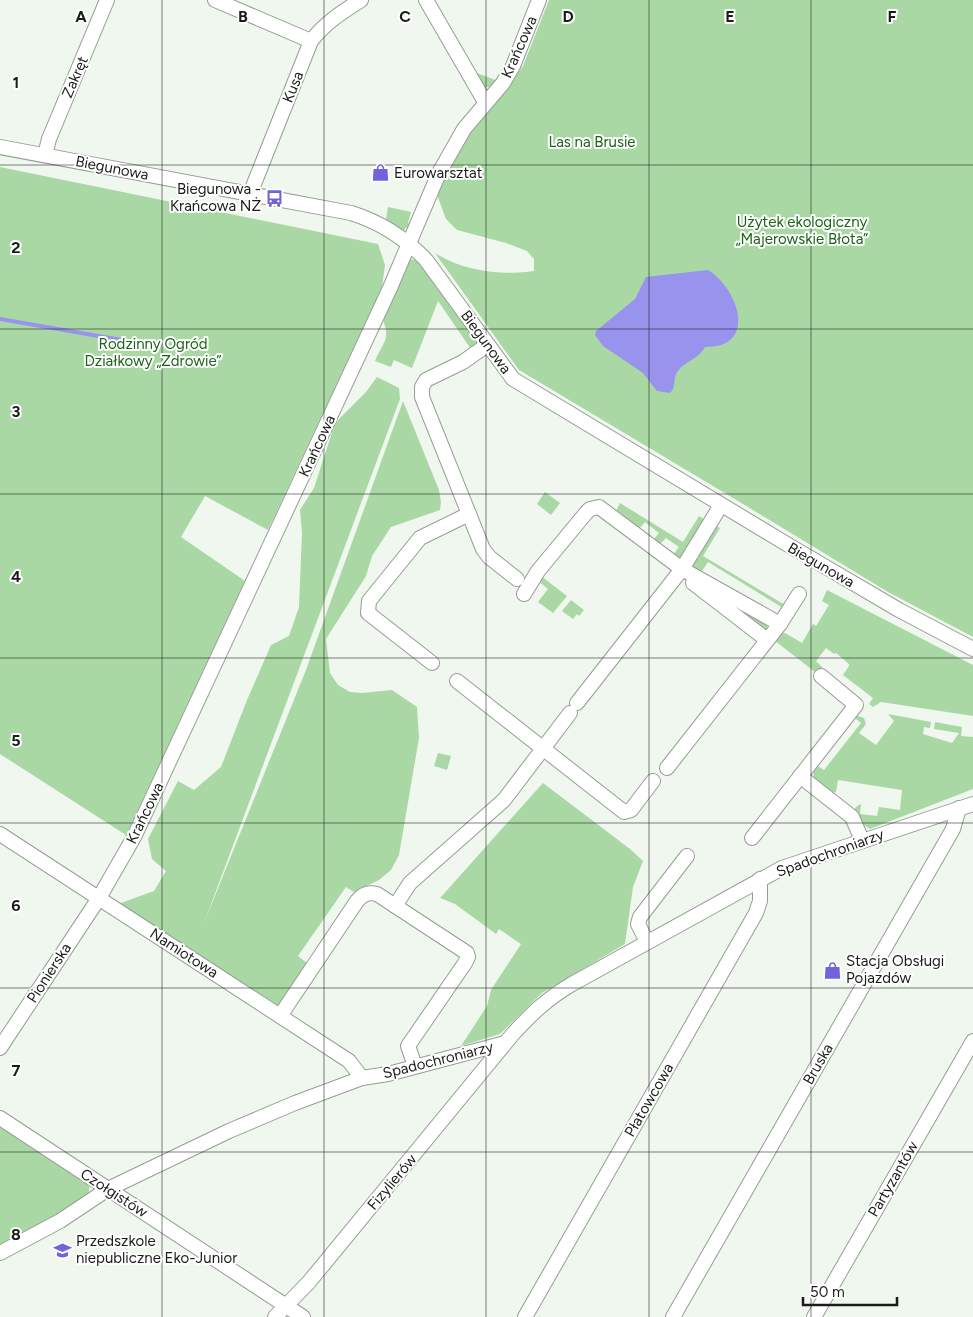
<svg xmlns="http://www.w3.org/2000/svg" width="973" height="1317" font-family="Figtree,sans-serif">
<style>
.green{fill:#a9d8a5}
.water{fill:#9893ec}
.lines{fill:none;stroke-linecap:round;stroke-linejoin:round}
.stream{stroke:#9893ec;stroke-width:4}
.minor-casing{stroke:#969d95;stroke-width:16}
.minor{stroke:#fff;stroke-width:14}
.grid{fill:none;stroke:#191c19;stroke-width:1;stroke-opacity:0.55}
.labels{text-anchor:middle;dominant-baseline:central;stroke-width:4;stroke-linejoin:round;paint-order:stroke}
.street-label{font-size:15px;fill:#191c19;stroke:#fff}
.park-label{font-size:15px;fill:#1b6319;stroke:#fff}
.poi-label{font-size:15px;fill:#191c19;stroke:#fff;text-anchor:start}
.grid-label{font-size:16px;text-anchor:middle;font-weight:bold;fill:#191c19;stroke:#fff;stroke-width:4;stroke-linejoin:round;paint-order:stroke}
</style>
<rect width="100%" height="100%" fill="#eff7ee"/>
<g class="green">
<path d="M549,0H973V637L888,592L748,507L519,370L435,253C463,271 502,276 534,271V259L527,251L506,243L457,230L446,219L437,195L441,182L459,148L477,123L497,101L523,66Z"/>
<polygon points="474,72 498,81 491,87 484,87"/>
<polygon points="0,167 378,244 385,265 382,287 268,530 205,496 181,537 245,581 126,835 0,754"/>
<polygon points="388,207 411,212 408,223 410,224 404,230 401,230 386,220"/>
<path d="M409,259L417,260L422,266L478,344L473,352L438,301L412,368L394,360L391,367L375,361C384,340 391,341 382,317Z"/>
<polygon points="377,377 399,388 400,399 204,923 306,670 403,401 439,490 441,502 440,510 391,527 372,556 366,576 326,639 330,673 338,685 350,692 362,693 392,690 417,707 419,738 399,855 391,870 379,880 354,892 346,887 298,956 307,963 277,1007 193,951 118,904 154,891 166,871 152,859 148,839 178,781 194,790 221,767 247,700 271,645 289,636 299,607 302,533 300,510 314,488 335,423 366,392"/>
<polygon points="545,492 560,503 551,515 537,504"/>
<polygon points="620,503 683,542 699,516 706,520 682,557 678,558 673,555 679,547 666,538 660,544 653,540 659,533 645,522 639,529 616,511"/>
<polygon points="716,526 720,528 703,556 785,605 783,608 708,562 702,571 693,568 692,565"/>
<polygon points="541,576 567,596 553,613 538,602 548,589 537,580"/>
<polygon points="698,583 767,622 767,629 766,631"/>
<polygon points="827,590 973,665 973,716 881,702 873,707 869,704 873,698 843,675 849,666 849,664 836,653 834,654 826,648 816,661 823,668 815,672 774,640 780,633 785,633 802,643 813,624 816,626 829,605 822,601"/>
<polygon points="571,600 584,610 579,616 577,614 573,619 562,611"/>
<polygon points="888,714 931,722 930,728 924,727 923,734 952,743 959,733 934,729 935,722 962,727 961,736 973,737 973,789 870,829 864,825 854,810 857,806 861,804 860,814 877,816 879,807 900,810 902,790 838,780 836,792 831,793 814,779 813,770 816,765 824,770 861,723 854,717 858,716 864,718 866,724 859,733 876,745 894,721"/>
<polygon points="438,753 451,756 447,770 434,766"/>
<polygon points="543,783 630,849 643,861 633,887 625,944 542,993 500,1034 461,1046 487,1006 491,990 521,944 499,929 496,934 455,904 440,898"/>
<path d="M0,1125L87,1182C92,1190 88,1195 82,1202L0,1246Z"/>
</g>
<path class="water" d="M708,270C738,288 759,348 705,347C699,359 685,361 678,371C672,378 677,387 670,393L657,391L643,373L603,346L595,335L596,331L635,299L646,277Z"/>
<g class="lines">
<polyline class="stream" points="0,319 133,342"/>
<defs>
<g id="minor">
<polyline points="215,0 311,41"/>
<polyline points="426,0 485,102"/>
<path d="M0,147L351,213C380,222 405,238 426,260L513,379L790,546L899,610L973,649"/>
<polyline points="45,155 49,139 107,0"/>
<path d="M250,194L311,41C325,23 342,12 361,0"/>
<polyline points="487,345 463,362 426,380 422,387 422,397 483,549 489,557 517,579"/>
<polyline points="693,583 767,640"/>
<polyline points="524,594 538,571 586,513 590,509 599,507 682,569 780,624"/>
<polyline points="432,663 368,613 369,601 420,538 469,514"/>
<polyline points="457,681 624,812 631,810 653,781"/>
<polyline points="577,703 682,569 721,505"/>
<polyline points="667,768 780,624 799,594"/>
<polyline points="800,776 852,817 862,840"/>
<polyline points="0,834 349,1061 362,1078"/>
<polyline points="752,838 856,705 821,676"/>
<polyline points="395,906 410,883 504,800 570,713"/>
<polyline points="647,942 638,924 640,917 687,856"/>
<path d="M280,1016L357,901C363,894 368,892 377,894L467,953L468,957L465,963L408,1046L415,1066"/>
<polyline points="0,1048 99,898 134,837 390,288 439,173 464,129 503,83 513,66 539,0"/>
<polyline points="0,1118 303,1317"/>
<polyline points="0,1253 60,1221 108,1189 229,1131 295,1103 362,1078 388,1074 505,1043"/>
<path d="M275,1317L309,1282L512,1035C531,1014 548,998 572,984L782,868L973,804"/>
<polyline points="525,1317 756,913 760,901 760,879"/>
<polyline points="673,1317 953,829 959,808"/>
<polyline points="814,1317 973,1041"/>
</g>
</defs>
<use href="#minor" class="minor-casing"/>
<use href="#minor" class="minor"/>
</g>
<path class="grid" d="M162,0V1317M324,0V1317M486,0V1317M649,0V1317M811,0V1317M0,165H973M0,329H973M0,494H973M0,658H973M0,823H973M0,988H973M0,1152H973"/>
<defs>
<symbol id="shop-bare" viewBox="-9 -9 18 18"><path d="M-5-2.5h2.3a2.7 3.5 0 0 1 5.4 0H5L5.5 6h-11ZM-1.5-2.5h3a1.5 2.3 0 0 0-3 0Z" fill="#7262dc" stroke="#fff" stroke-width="2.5" paint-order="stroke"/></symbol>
<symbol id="bus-bare" viewBox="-9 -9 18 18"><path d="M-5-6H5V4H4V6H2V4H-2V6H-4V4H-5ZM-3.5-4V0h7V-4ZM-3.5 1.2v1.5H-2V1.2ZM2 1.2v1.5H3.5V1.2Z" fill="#7262dc" stroke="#fff" stroke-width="2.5" paint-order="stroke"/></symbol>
<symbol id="school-bare" viewBox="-9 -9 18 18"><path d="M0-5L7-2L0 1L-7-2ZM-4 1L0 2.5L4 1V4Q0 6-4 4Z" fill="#7262dc" stroke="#fff" stroke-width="2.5" paint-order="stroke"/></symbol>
</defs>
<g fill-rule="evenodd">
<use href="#shop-bare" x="368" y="160" width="25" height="25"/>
<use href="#bus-bare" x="262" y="186" width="25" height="25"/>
<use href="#shop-bare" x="820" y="958" width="25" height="25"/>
<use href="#school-bare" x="50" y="1238" width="25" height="25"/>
</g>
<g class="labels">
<g class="street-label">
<text transform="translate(519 47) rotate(-66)">Krańcowa</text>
<text transform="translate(75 77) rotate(-67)">Zakręt</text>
<text transform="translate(293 87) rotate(-68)">Kusa</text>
<text transform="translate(112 168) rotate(11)">Biegunowa</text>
<text transform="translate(486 342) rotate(54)">Biegunowa</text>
<text transform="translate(317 446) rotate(-65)">Krańcowa</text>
<text transform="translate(821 565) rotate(30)">Biegunowa</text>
<text transform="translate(145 813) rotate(-64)">Krańcowa</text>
<text transform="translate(830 853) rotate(-20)">Spadochroniarzy</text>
<text transform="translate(184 953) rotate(33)">Namiotowa</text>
<text transform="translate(49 973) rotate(-57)">Pionierska</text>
<text transform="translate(438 1060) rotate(-14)">Spadochroniarzy</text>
<text transform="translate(818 1064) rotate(-60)">Bruska</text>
<text transform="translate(649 1100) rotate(-60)">Płatowcowa</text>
<text transform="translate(893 1179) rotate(-60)">Partyzantów</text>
<text transform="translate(392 1182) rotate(-50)">Fizylierów</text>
<text transform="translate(114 1193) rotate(33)">Czołgistów</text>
</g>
<g class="park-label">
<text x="592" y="142">Las na Brusie</text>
<text x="802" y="222">Użytek ekologiczny<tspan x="802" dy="17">„Majerowskie Błota”</tspan></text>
<text x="153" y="344">Rodzinny Ogród<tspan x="153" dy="17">Działkowy „Zdrowie”</tspan></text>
</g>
<g class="poi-label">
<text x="394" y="173">Eurowarsztat</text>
<text x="261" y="189" text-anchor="end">Biegunowa -<tspan x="261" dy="17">Krańcowa NŻ</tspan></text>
<text x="846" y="961">Stacja Obsługi<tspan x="846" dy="17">Pojazdów</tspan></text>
<text x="76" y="1241">Przedszkole<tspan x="76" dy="17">niepubliczne Eko-Junior</tspan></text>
</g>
</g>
<g class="grid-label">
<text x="81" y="22">A</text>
<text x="243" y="22">B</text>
<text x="405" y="22">C</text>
<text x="568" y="22">D</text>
<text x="730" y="22">E</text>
<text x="892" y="22">F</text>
<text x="16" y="88">1</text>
<text x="16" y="253">2</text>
<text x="16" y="417">3</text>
<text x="16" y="582">4</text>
<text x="16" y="746">5</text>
<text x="16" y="911">6</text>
<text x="16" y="1076">7</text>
<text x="16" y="1240">8</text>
</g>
<path d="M803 1297v8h94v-8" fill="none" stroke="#191c19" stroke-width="2.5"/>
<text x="810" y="1297" font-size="15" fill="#191c19" stroke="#ffffff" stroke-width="4" paint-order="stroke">50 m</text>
</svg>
